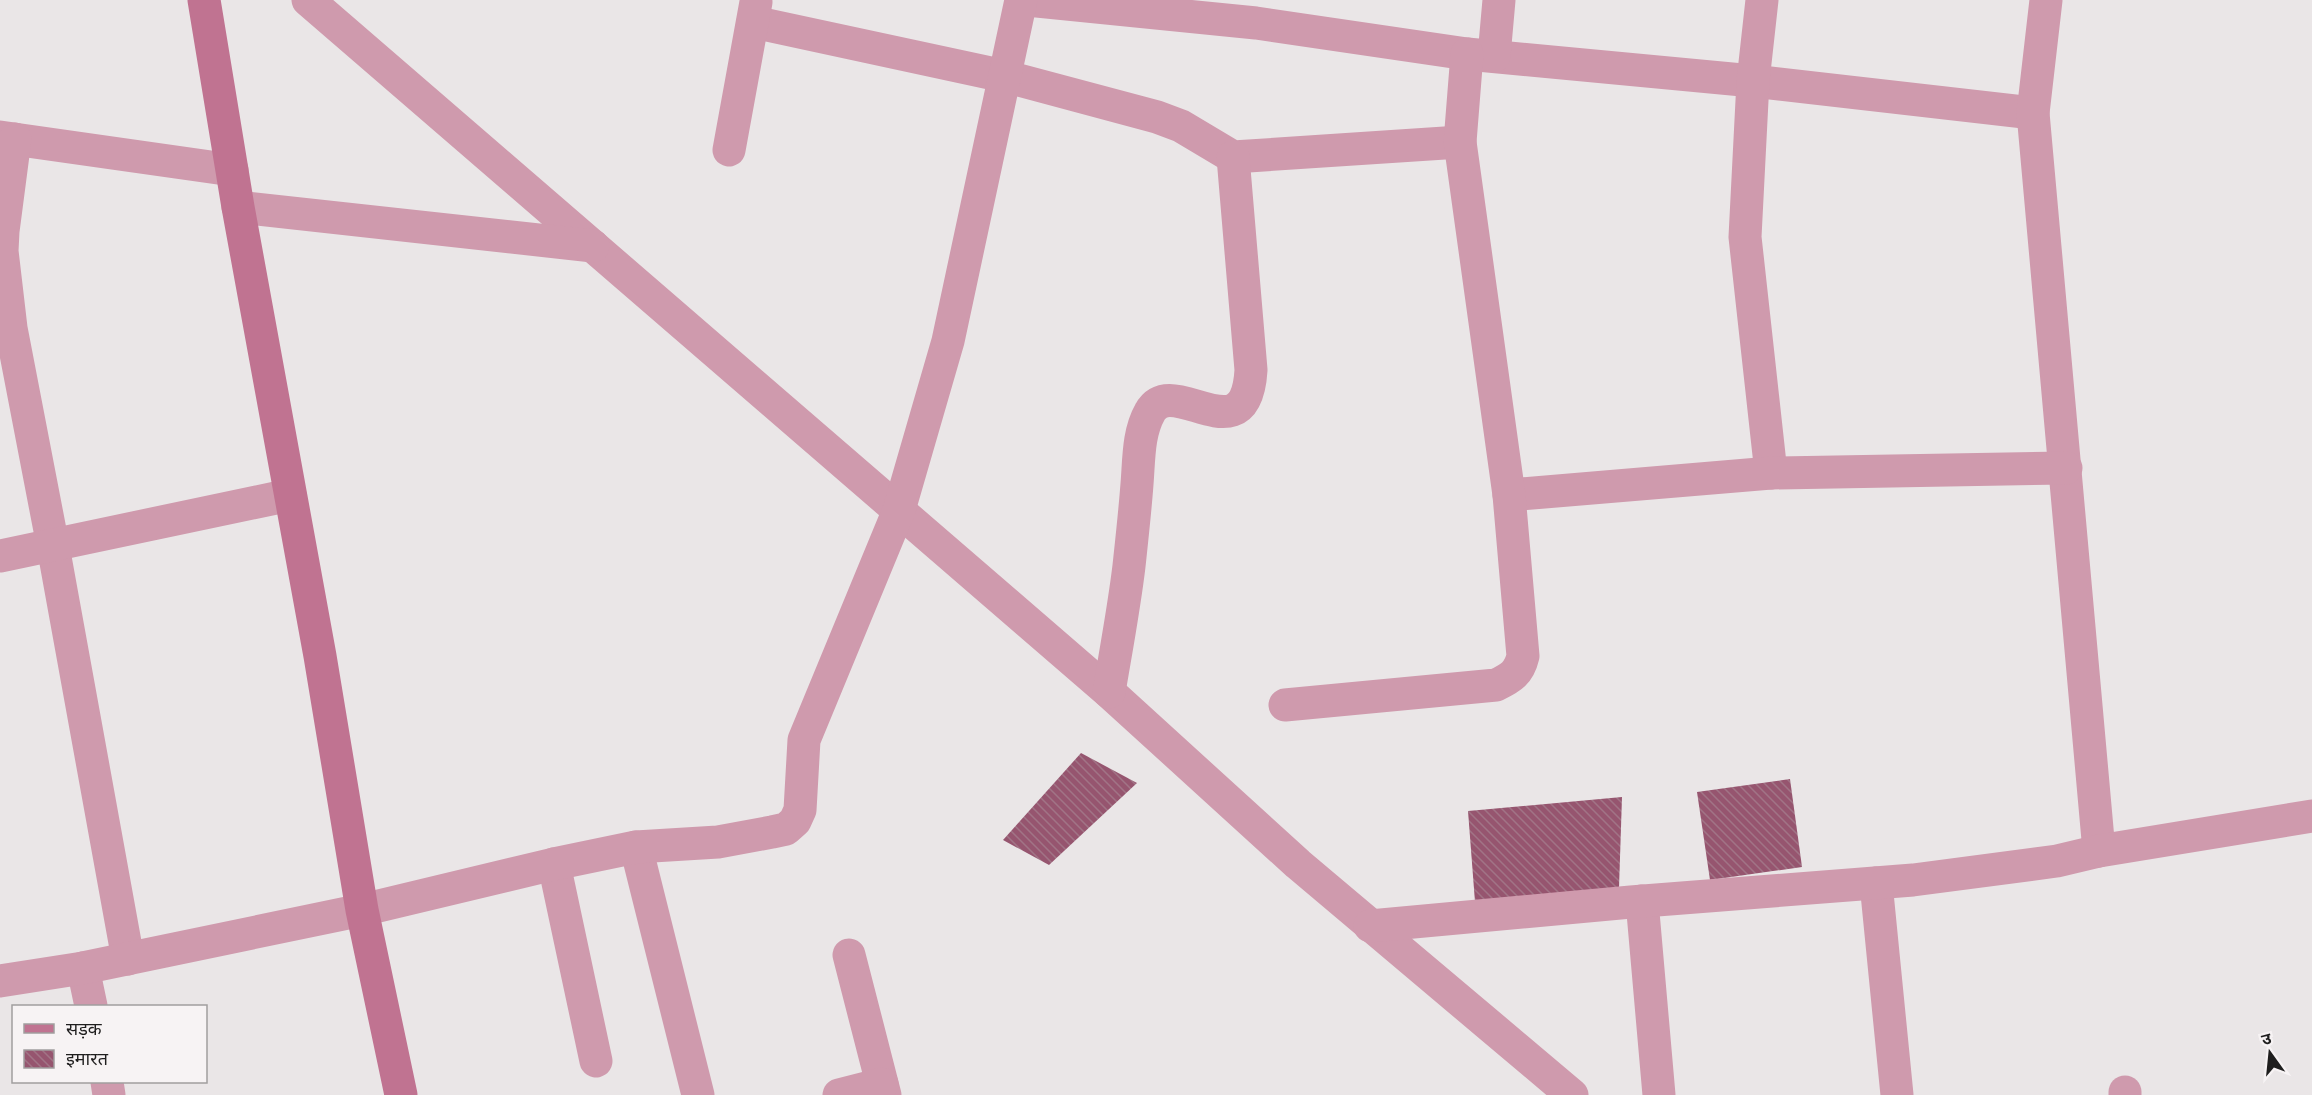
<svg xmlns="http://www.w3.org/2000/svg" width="2312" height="1095" font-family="Overpass,'Noto Sans Devanagari',sans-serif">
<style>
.building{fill:url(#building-back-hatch)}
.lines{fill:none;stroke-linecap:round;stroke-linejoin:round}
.street{stroke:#cf9aad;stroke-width:33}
.secondary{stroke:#c07391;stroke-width:33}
</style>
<defs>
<pattern id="building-back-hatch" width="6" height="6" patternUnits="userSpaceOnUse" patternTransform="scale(1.5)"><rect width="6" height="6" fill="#96556f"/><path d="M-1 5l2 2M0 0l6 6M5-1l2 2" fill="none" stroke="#a17486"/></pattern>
</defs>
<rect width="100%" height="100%" fill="#eae6e7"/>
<g class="building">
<polygon points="1081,753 1137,783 1049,865 1003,840"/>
<polygon points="1790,779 1802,867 1710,880 1697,792"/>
<polygon points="1622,797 1619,888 1475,902 1468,811"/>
</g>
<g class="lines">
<g class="street">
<polyline points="308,0 1109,692 1298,864 1572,1095"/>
<polyline points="1027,0 1256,23 1467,54 1753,81 2033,113"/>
<polyline points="1762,0 1753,81 1745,237 1771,473"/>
<polyline points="2046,0 2033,113 2099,851"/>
<polyline points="753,22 1004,76 1157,117 1181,126 1233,157 1460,142"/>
<polyline points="1494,56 1499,0"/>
<polyline points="0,137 232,170"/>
<polyline points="15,139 3,231 2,251 11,328 53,546 128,959"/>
<polyline points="729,150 756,2"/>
<polyline points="238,207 593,246"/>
<polyline points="1509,495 1771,473 2066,468"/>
<polyline points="0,556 290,495"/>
<path d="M1109,692C1116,650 1124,608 1129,566C1132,538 1135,511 1137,484C1139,460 1138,433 1150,412C1172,371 1246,459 1251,370L1233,157"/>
<path d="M1285,705L1496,685C1511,678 1519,673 1523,656L1509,495L1460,142L1467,54"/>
<polyline points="636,847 698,1095"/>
<polyline points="554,864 596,1061"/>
<polyline points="1876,883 1897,1095"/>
<polyline points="1642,901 1659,1095"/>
<polyline points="1370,926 1631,902 1913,880 2057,861 2099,851 2312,816"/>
<polyline points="849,955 885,1095"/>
<polyline points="83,968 91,1006"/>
<polyline points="0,981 83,968 362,910 554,864 636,847 718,842 772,832 786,829 795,821 800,810 804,740 899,510 948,341 1021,0"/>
<polyline points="107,1082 109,1095"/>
<polyline points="2125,1092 2125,1095"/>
<polyline points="839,1095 882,1084"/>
</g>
<polyline class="secondary" points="204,0 238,207 320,656 362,910 401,1095"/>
</g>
<rect x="12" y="1005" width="195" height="78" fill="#f7f3f4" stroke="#a19e9e" stroke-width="1.5"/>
<rect x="24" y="1024" width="30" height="9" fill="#c07391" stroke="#a19e9e" stroke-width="1.5"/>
<text x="66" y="1035" font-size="18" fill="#1f1e1e">सड़क</text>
<rect x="24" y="1050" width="30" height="18" fill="url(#building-back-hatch)" stroke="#a19e9e" stroke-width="1.5"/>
<text x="66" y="1065" font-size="18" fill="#1f1e1e">इमारत</text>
<g transform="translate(2270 1053) rotate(345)" stroke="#f7f3f4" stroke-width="4.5" paint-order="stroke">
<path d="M0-4.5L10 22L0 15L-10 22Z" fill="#1f1e1e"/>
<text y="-9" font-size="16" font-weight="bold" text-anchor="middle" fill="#1f1e1e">उ</text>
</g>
</svg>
